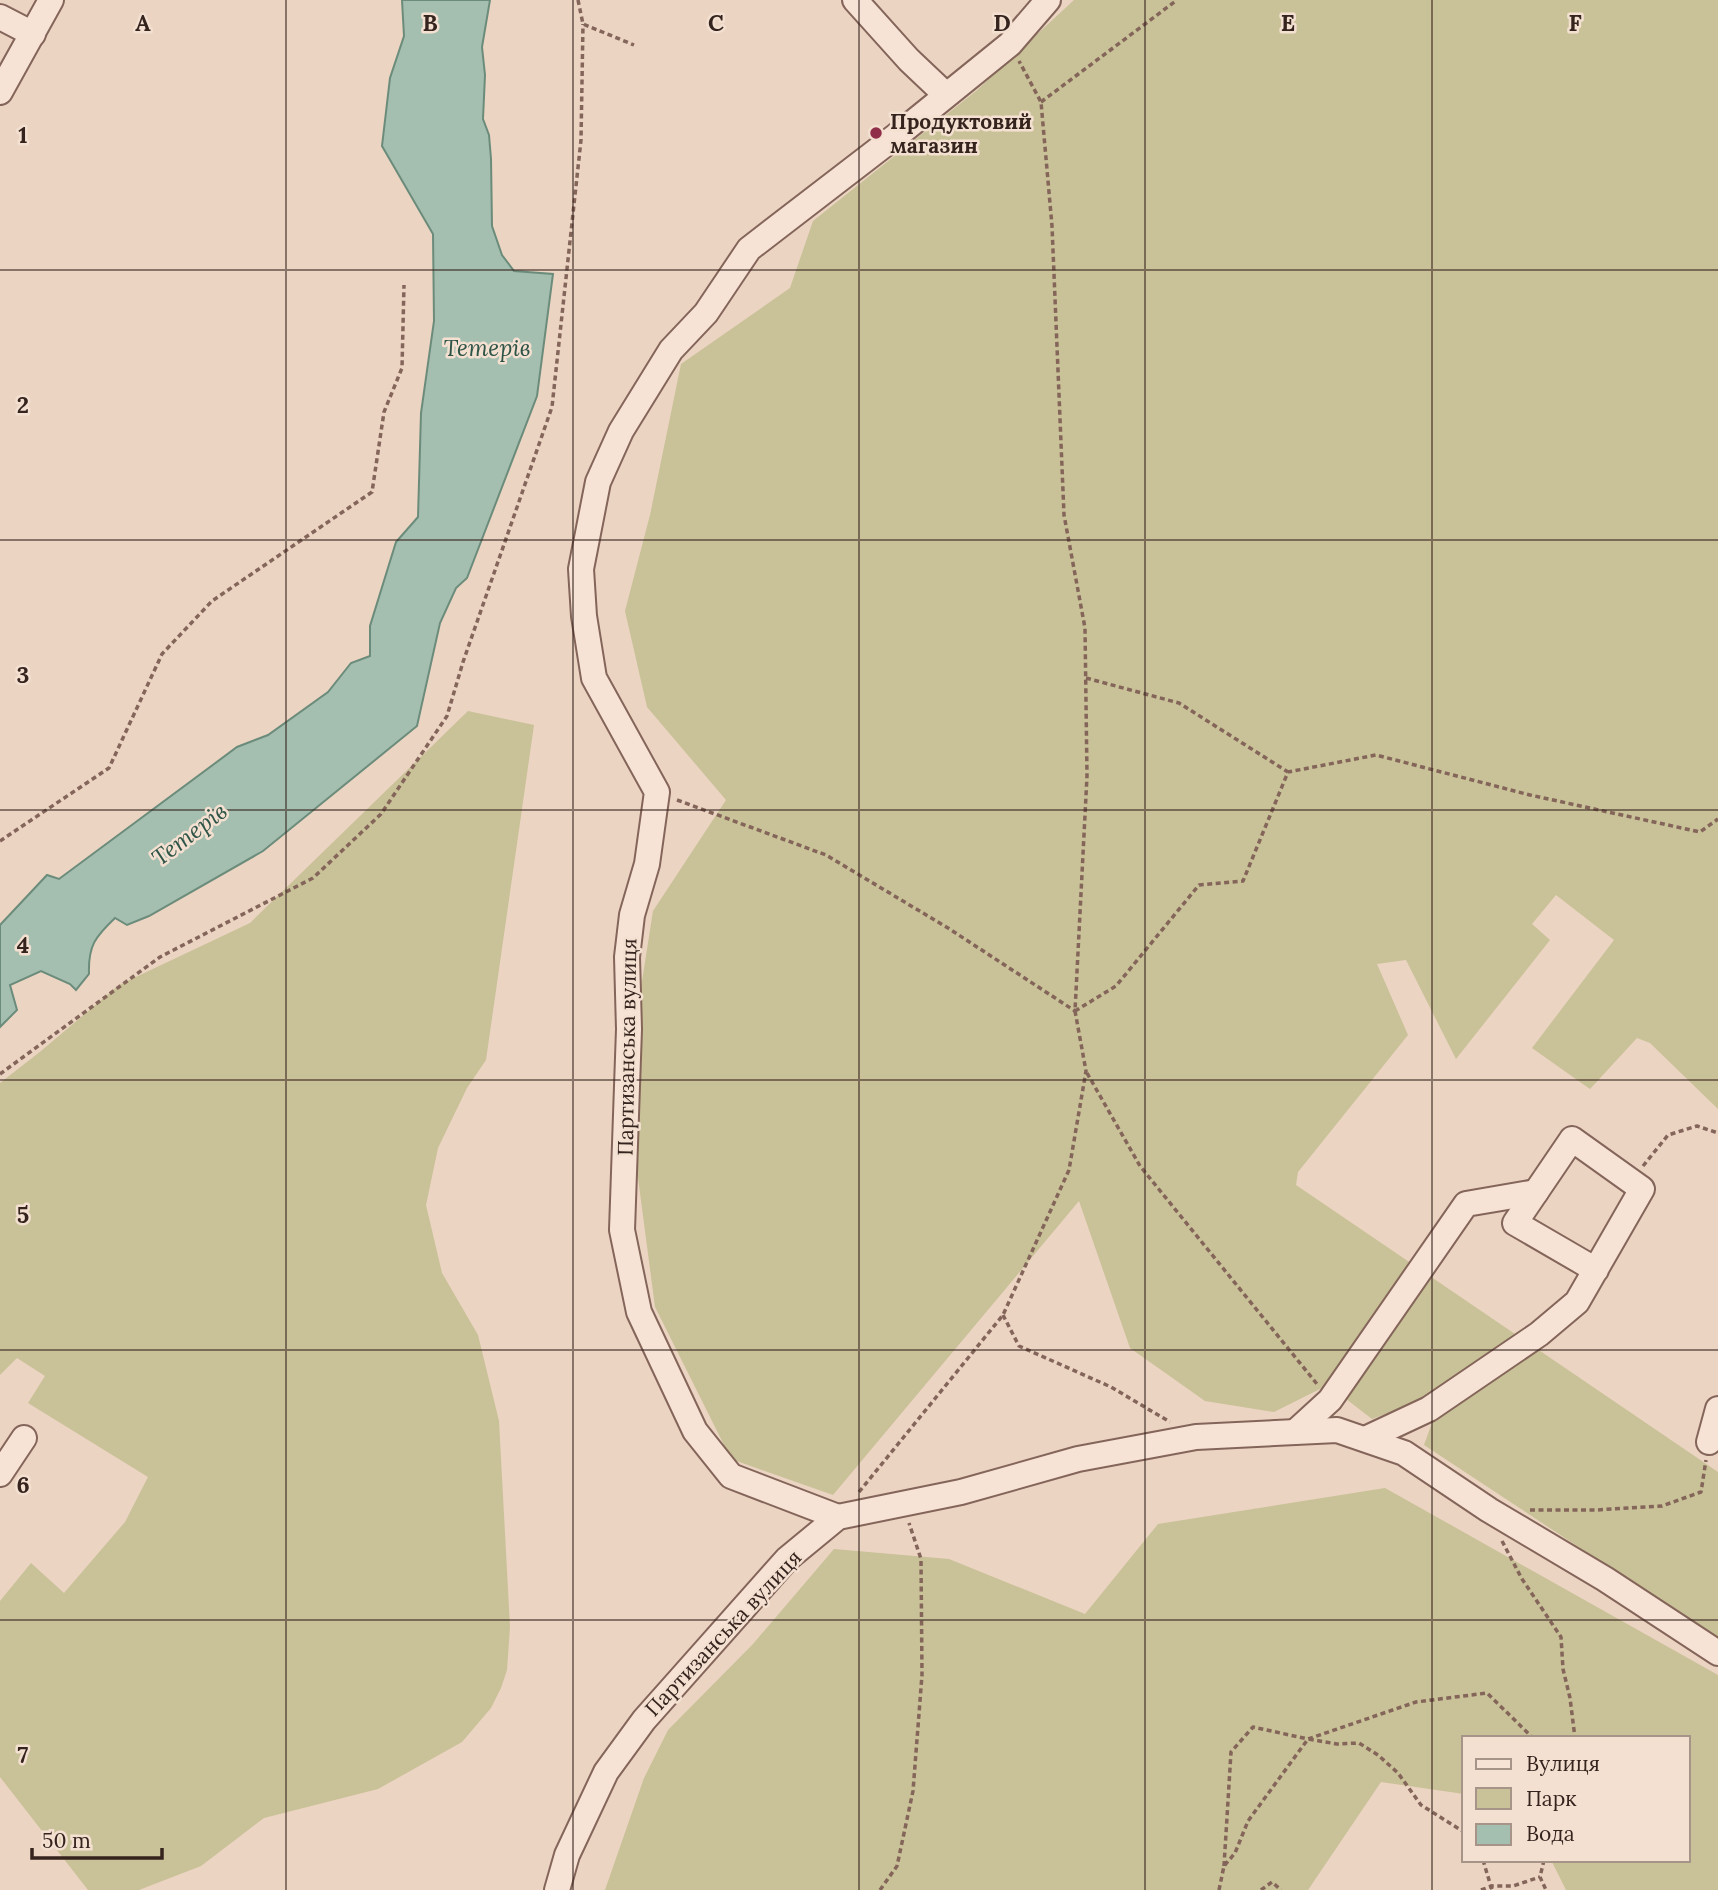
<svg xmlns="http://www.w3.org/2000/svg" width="1718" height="1890" font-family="Lora,serif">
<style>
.green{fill:#c9c197}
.water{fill:#a4beb0;stroke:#6c8c7b;stroke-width:2}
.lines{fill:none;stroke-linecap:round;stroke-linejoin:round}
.minor-casing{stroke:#84655a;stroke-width:28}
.path{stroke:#84655a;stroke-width:3.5;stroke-dasharray:5 3.5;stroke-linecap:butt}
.minor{stroke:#f7e3d5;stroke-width:24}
.grid{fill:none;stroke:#35231e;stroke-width:2;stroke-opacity:0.55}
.poi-dot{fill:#902d48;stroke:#f3e0d1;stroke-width:2.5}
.labels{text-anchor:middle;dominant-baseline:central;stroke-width:5;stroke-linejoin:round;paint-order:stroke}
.poi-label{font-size:21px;font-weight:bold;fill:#35231e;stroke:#f3e0d1;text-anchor:start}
.street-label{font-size:21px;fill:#35231e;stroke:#f3e0d1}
.water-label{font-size:23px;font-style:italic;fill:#2e5447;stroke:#f3e0d1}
.grid-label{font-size:23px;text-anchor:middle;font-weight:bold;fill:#35231e;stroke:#f3e0d1;stroke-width:5;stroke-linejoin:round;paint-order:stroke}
</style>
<rect width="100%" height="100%" fill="#ebd4c2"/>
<g class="green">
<polygon points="1074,0 1718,0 1718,1109 1650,1043 1637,1038 1590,1089 1532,1048 1614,940 1556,895 1532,924 1550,940 1456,1059 1406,960 1377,964 1408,1035 1298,1172 1296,1185 1718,1472 1718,1639 1424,1445 1443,1392 1372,1419 1328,1385 1274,1412 1205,1401 1130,1348 1079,1201 833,1495 731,1459 655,1307 635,1155 640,994 653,911 726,800 647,707 625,611 650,515 681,364 790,288 813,221 976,91"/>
<polygon points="468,711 534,725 486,1060 467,1088 438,1148 426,1205 442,1273 478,1335 499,1421 510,1627 507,1670 501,1688 491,1708 462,1742 378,1789 264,1818 201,1866 139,1890 88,1890 0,1777 0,1601 31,1563 64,1593 125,1522 148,1477 28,1403 45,1376 17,1358 0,1375 0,1083 41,1051 119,985 250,923"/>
<polygon points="1385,1488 1718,1675 1718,1890 1566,1890 1551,1860 1688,1860 1688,1738 1464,1738 1464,1794 1381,1782 1308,1890 605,1890 644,1778 668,1730 753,1644 834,1549 949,1559 1085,1614 1158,1524"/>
</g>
<path class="water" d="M402,0H490L482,47L485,75L483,119L489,135L491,159L492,226L502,255L514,271L553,274L537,396L467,578L456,588L440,623L417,726L263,851L149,916L127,925L115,918C95,937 88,946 89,974L76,990L70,984L41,971L10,985L17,1010L0,1027V925L47,875L59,879L237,747L268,735L328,692L351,663L370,656V626L396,542L418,517L421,413L434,321L433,234L382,146L390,78L404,36Z"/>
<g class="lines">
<defs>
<g id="minor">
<polyline points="855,0 909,60 946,95"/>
<polyline points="0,17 33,34"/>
<polyline points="0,92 51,0"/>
<polyline points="1295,1432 1330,1400 1466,1204 1536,1192"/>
<polyline points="1365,1439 1429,1409 1539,1334 1577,1302 1642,1189 1572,1139 1515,1223 1596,1270"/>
<polyline points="1709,1442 1718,1409"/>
<polyline points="0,1474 24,1438"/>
<polyline points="838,1517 731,1476 695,1431 639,1312 622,1230 629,1029 627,957 632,915 647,864 657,792 594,678 584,616 581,569 598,482 621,431 671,350 706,313 749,249 905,129 1010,44 1048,0"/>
<polyline points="557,1890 567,1855 606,1772 644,1720 787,1559 838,1517 961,1492 1078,1459 1196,1437 1337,1430 1404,1453 1489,1510 1605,1579 1718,1653"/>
</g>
</defs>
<use href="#minor" class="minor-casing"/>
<g class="path">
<polyline points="578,0 583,24 634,45"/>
<polyline points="1041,102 1177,0"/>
<polyline points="1086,678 1179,703 1288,772"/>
<polyline points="677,800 826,855 948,928 1075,1011"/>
<polyline points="0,841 109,768 162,654 212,601 372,492 384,412 402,368 404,285"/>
<polyline points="1075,1011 1116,986 1199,885 1243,881 1288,772 1376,755 1530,795 1700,832 1718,819"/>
<polyline points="1087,1073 1140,1166 1317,1384"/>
<polyline points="0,1074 160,957 313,878 381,814 447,716 463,662 552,407 581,140 583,24"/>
<polyline points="1643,1166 1668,1135 1697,1126 1718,1133"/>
<polyline points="1003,1315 1019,1346 1111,1387 1170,1422"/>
<polyline points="859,1492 1003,1315 1069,1170 1086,1071 1075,1011 1087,776 1085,628 1064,515 1052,226 1041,102 1019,61"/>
<polyline points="1530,1510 1596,1510 1662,1506 1701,1492 1706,1460"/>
<polyline points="1502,1541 1522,1579 1561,1637 1563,1669 1570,1698 1575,1738"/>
<polyline points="1483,1860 1492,1890"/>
<polyline points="1544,1860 1540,1877 1546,1890"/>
<polyline points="1224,1866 1231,1752 1253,1727 1308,1739 1416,1702 1487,1693 1533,1738"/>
<polyline points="880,1890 897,1866 913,1791 922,1675 921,1559 909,1523"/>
<polyline points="1219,1890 1224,1866 1235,1853 1248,1821 1308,1739 1337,1744 1359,1743 1378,1755 1398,1773 1421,1805 1464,1832"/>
<polyline points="1261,1890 1272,1882 1281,1890"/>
<polyline points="1481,1890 1492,1886 1513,1886 1540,1877"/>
</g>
<use href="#minor" class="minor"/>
</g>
<path class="grid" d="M286,0V1890M573,0V1890M859,0V1890M1145,0V1890M1432,0V1890M0,270H1718M0,540H1718M0,810H1718M0,1080H1718M0,1350H1718M0,1620H1718"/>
<circle class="poi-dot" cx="876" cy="133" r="7"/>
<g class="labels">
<g class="poi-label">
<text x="890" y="121">Продуктовий<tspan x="890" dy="24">магазин</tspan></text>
</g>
<g class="street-label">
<text transform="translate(627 1047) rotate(-89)">Партизанська вулиця</text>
<text transform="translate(723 1633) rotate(-47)">Партизанська вулиця</text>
</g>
<g class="water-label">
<text x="487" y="347">Тетерів</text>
<text transform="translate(189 834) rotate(-37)">Тетерів</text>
</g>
</g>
<g class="grid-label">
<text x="143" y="31">A</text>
<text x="430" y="31">B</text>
<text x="716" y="31">C</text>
<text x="1002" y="31">D</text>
<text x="1288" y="31">E</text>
<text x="1575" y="31">F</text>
<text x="23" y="143">1</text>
<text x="23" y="413">2</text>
<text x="23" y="683">3</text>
<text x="23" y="953">4</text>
<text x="23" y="1223">5</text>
<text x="23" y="1493">6</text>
<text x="23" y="1763">7</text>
</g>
<rect x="1462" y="1736" width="228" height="126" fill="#f3e0d1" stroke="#a79489" stroke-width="2"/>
<rect x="1476" y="1759" width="35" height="10" fill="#f7e3d5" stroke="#a79489" stroke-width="2"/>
<text x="1526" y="1771" font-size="21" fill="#35231e">Вулиця</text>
<rect x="1476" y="1788" width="35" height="21" fill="#c9c197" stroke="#a79489" stroke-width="2"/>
<text x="1526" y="1806" font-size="21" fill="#35231e">Парк</text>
<rect x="1476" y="1824" width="35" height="21" fill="#a4beb0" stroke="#a79489" stroke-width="2"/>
<text x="1526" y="1841" font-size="21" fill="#35231e">Вода</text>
<path d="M32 1848v10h130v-10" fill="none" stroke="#35231e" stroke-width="3.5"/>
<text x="42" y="1848" font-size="21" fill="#35231e" stroke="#f3e0d1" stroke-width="5" paint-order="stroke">50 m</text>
</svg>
